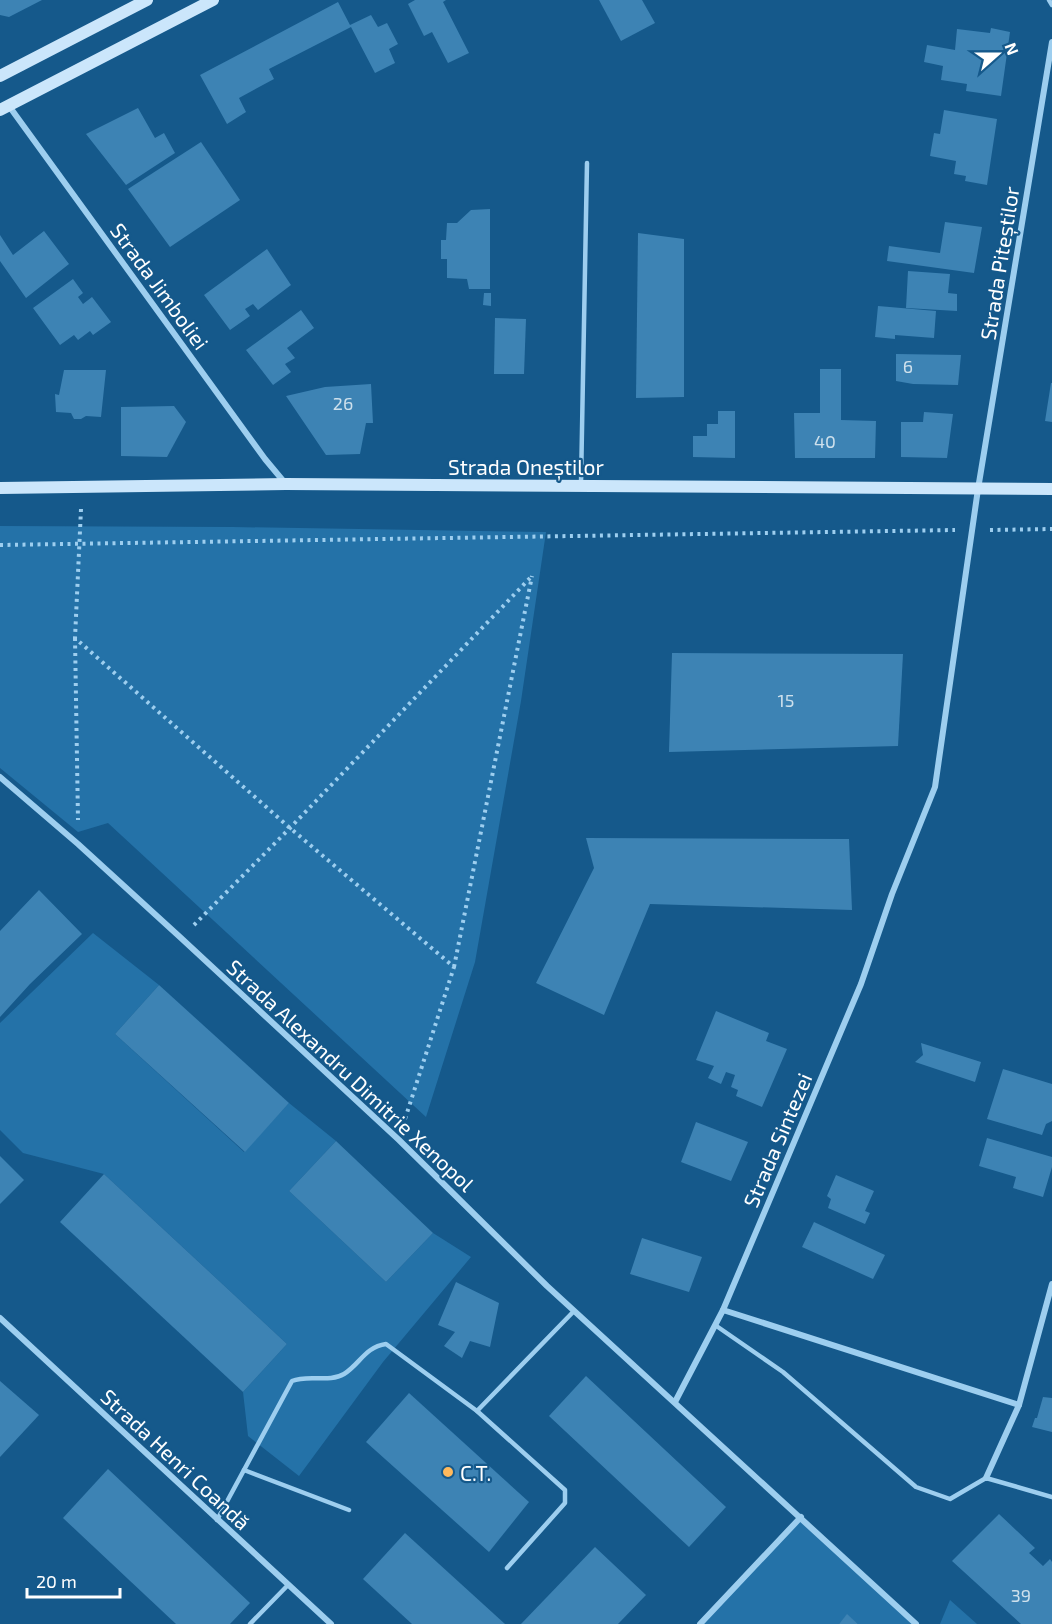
<svg xmlns="http://www.w3.org/2000/svg" width="1052" height="1624" font-family="'Exo 2',sans-serif">
<style>
.green{fill:#2472a8}
.building{fill:#3d83b4}
.lines{fill:none;stroke-linecap:round;stroke-linejoin:round}
.path{stroke:#9dceef;stroke-width:4;stroke-dasharray:3 4.5;stroke-linecap:butt}
.lane{stroke:#9dceef;stroke-width:4.5}
.street{stroke:#9dceef;stroke-width:6}
.secondary{stroke:#cbe6fb;stroke-width:12}
.poi-dot{fill:#ffb95c;stroke:#15598b;stroke-width:2}
.labels{text-anchor:middle;dominant-baseline:central;stroke-width:4.5;stroke-linejoin:round;paint-order:stroke}
.number-label{font-size:18px;fill:#cee0ec}
.street-label{font-size:21px;fill:#fff;stroke:#15598b}
.poi-label{font-size:21px;fill:#fff;stroke:#15598b;text-anchor:start}
</style>
<rect width="100%" height="100%" fill="#15598b"/>
<g class="green">
<polygon points="0,526 232,527 546,532 521,701 475,962 426,1117 108,823 78,832 0,768"/>
<polygon points="93,933 159,985 115,1034 244,1152 289,1103 336,1141 289,1191 386,1282 433,1233 471,1257 383,1362 299,1476 248,1436 243,1392 287,1344 104,1174 23,1153 0,1130 0,1023"/>
<polygon points="801,1517 916,1624 858,1624 847,1615 839,1624 700,1624"/>
<polygon points="950,1600 977,1624 940,1624"/>
</g>
<g class="building">
<polygon points="0,0 42,0 9,17 0,15"/>
<polygon points="415,0 446,0 443,2 469,53 448,63 432,32 424,36 408,4"/>
<polygon points="599,0 642,0 655,23 621,41"/>
<polygon points="338,2 350,25 371,15 378,27 387,23 398,44 389,49 395,63 375,73 351,27 269,69 274,79 239,98 246,112 227,124 200,75"/>
<polygon points="991,28 1010,32 1001,96 966,91 967,84 941,80 943,66 924,62 927,45 955,50 957,29 990,33"/>
<polygon points="138,108 155,138 164,133 175,153 126,185 86,134"/>
<polygon points="944,110 997,119 987,185 965,181 966,176 954,174 956,161 930,156 934,133 940,134"/>
<polygon points="201,142 240,200 170,247 128,189"/>
<polygon points="490,209 490,289 469,289 467,279 447,278 447,259 441,259 441,240 446,240 447,223 457,223 471,210"/>
<polygon points="945,222 982,227 974,273 887,261 889,246 940,253"/>
<polygon points="44,231 69,264 26,298 0,261 0,235 13,255"/>
<polygon points="638,233 684,239 684,397 636,398"/>
<polygon points="267,249 291,285 258,310 253,304 245,309 250,316 230,330 204,295"/>
<polygon points="908,271 950,274 948,293 957,294 957,311 906,308"/>
<polygon points="73,279 83,293 78,297 83,304 92,297 111,322 93,335 90,331 78,340 74,335 60,345 33,308"/>
<polygon points="484,293 491,293 491,306 483,305"/>
<polygon points="878,306 936,311 934,338 895,335 895,339 875,337"/>
<polygon points="301,310 314,328 287,348 295,358 285,364 291,372 273,385 246,350"/>
<polygon points="495,318 526,319 524,374 494,374"/>
<polygon points="896,354 961,355 958,385 913,384 896,381"/>
<polygon points="820,369 841,369 841,420 876,421 875,458 795,458 794,413 820,413"/>
<polygon points="64,370 106,370 101,417 86,416 81,419 74,419 71,413 56,412 55,394 59,395"/>
<polygon points="1051,383 1052,383 1052,422 1045,421"/>
<polygon points="371,384 373,423 366,423 360,454 326,455 286,396 325,387"/>
<polygon points="174,406 186,422 167,457 121,456 121,407"/>
<polygon points="718,411 735,411 735,458 693,457 693,436 707,436 707,424 718,424"/>
<polygon points="924,412 953,414 947,458 901,457 901,422 923,422"/>
<polygon points="672,653 903,654 898,746 669,752"/>
<polygon points="586,838 849,839 852,910 650,904 604,1015 536,983 594,868"/>
<polygon points="39,890 82,934 30,984 0,1017 0,931"/>
<polygon points="159,985 289,1103 245,1152 115,1034"/>
<polygon points="716,1011 769,1033 766,1041 787,1049 762,1107 736,1096 738,1090 731,1087 735,1075 726,1072 721,1084 708,1078 714,1066 696,1060"/>
<polygon points="921,1043 981,1062 975,1082 915,1062 923,1055"/>
<polygon points="1003,1069 1052,1084 1052,1121 1046,1124 1042,1135 987,1119"/>
<polygon points="696,1122 748,1142 731,1181 681,1162"/>
<polygon points="987,1138 1052,1157 1052,1167 1043,1197 1013,1188 1016,1177 979,1166"/>
<polygon points="336,1141 433,1233 386,1282 289,1191"/>
<polygon points="0,1156 24,1180 0,1204"/>
<polygon points="104,1174 287,1344 243,1392 60,1222"/>
<polygon points="836,1175 874,1191 865,1211 870,1213 865,1224 828,1208 831,1199 827,1196"/>
<polygon points="814,1222 885,1255 873,1279 802,1247"/>
<polygon points="642,1238 702,1257 689,1292 630,1274"/>
<polygon points="456,1282 499,1303 490,1347 470,1341 462,1358 444,1346 455,1332 438,1325"/>
<polygon points="586,1376 726,1507 689,1547 549,1416"/>
<polygon points="0,1381 39,1415 0,1457"/>
<polygon points="409,1393 529,1502 489,1552 366,1442"/>
<polygon points="1043,1397 1052,1398 1052,1432 1032,1427 1035,1418 1037,1418"/>
<polygon points="108,1469 250,1603 230,1624 176,1624 63,1518"/>
<polygon points="999,1514 1035,1548 1029,1553 1043,1566 1050,1559 1052,1562 1052,1624 1021,1624 952,1561"/>
<polygon points="405,1533 505,1624 412,1624 363,1579"/>
<polygon points="595,1547 646,1595 618,1624 521,1624"/>
<polygon points="847,1614 858,1624 839,1624"/>
</g>
<g class="lines">
<g class="path">
<polyline points="81,509 75,638 290,828 454,967 405,1119"/>
<polyline points="990,530 1052,529"/>
<polyline points="0,545 955,530"/>
<polyline points="75,638 78,820"/>
<polyline points="194,925 290,828 532,576"/>
<polyline points="454,967 532,576"/>
</g>
<g class="lane">
<polyline points="1049,0 1052,5"/>
<polyline points="581,483 587,163"/>
<polyline points="715,1325 783,1372 916,1487 950,1499 986,1478 1052,1497"/>
<polyline points="477,1411 574,1311"/>
<polyline points="244,1470 349,1510"/>
<path d="M217,1520L292,1381C308,1374 329,1383 344,1374C360,1364 365,1347 386,1344L477,1411L565,1490V1503L507,1568"/>
<polyline points="250,1624 288,1585"/>
</g>
<g class="street">
<polyline points="9,106 265,459 285,483"/>
<polyline points="0,777 78,844 181,938 399,1140 547,1286 916,1624"/>
<polyline points="723,1310 861,984 892,894 935,787 978,489 1052,42"/>
<polyline points="0,1318 331,1624"/>
<polyline points="675,1402 723,1310 1019,1405"/>
<polyline points="986,1478 1019,1405 1052,1284"/>
<polyline points="700,1624 801,1517"/>
</g>
<g class="secondary">
<polyline points="0,76 147,0"/>
<polyline points="0,110 213,0"/>
<polyline points="0,488 286,484 1052,489"/>
</g>
</g>
<circle class="poi-dot" cx="448" cy="1472" r="6"/>
<g class="labels">
<g class="number-label">
<text x="908" y="366">6</text>
<text x="343" y="403">26</text>
<text x="825" y="441">40</text>
<text x="786" y="700">15</text>
<text x="1021" y="1595">39</text>
</g>
<g class="street-label">
<text transform="translate(999 263) rotate(-81)">Strada Piteștilor</text>
<text transform="translate(160 286) rotate(54)">Strada Jimboliei</text>
<text x="526" y="466">Strada Oneștilor</text>
<text transform="translate(351 1075) rotate(43)">Strada Alexandru Dimitrie Xenopol</text>
<text transform="translate(777 1140) rotate(-67)">Strada Sintezei</text>
<text transform="translate(176 1459) rotate(43)">Strada Henri Coandă</text>
</g>
<g class="poi-label">
<text x="460" y="1472">C.T.</text>
</g>
</g>
<g transform="translate(998 54) rotate(69)" stroke="#15598b" stroke-width="4.5" paint-order="stroke">
<path d="M0-4.5L10 22L0 15L-10 22Z" fill="#ffffff"/>
<text y="-9" font-size="16" font-weight="bold" text-anchor="middle" fill="#ffffff">N</text>
</g>
<path d="M27 1588v9h93v-9" fill="none" stroke="#ffffff" stroke-width="3"/>
<text x="36" y="1588" font-size="18" fill="#ffffff" stroke="#15598b" stroke-width="4.5" paint-order="stroke">20 m</text>
</svg>
